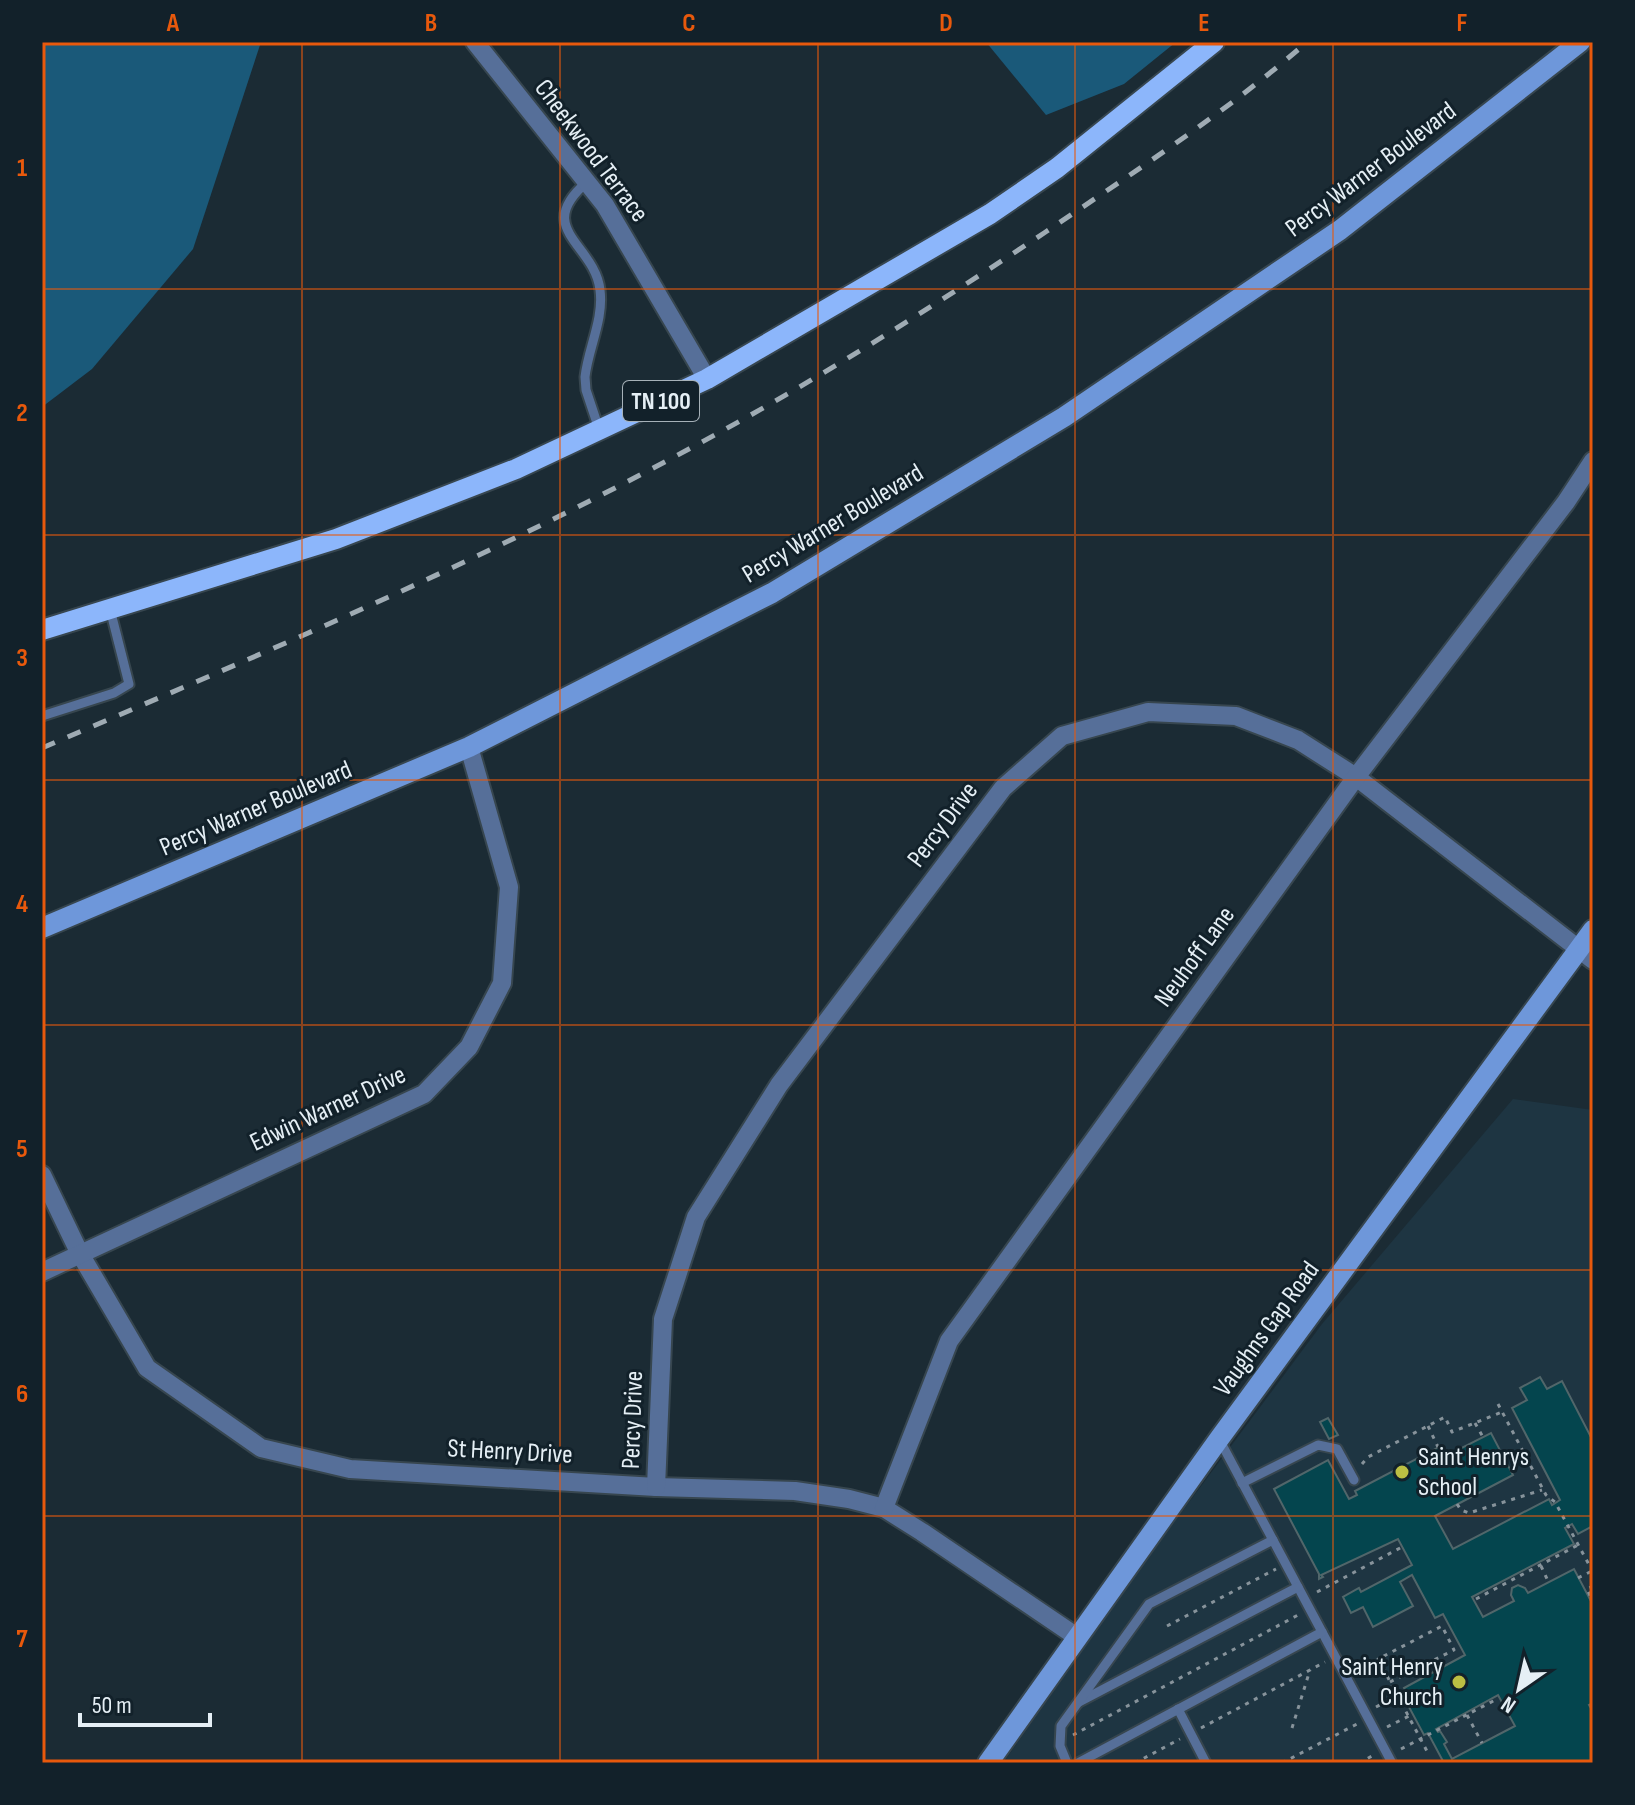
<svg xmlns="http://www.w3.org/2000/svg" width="1635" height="1805" font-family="'Sofia Sans Condensed',sans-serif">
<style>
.built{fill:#1e3542}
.forest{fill:#1a5979}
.building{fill:#04454e;stroke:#51666a;stroke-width:2;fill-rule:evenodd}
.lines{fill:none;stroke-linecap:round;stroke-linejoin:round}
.lane-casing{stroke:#37464f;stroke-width:13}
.street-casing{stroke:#37464f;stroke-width:22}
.secondary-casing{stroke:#37464f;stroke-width:24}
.primary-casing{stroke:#37464f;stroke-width:24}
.path{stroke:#87939b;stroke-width:3;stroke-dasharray:4 6;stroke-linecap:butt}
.lane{stroke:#566f99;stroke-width:9}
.street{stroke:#566f99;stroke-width:18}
.secondary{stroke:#6e97da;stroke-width:20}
.primary{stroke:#8cb6fb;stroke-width:20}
.rail{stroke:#9fabb3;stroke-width:5;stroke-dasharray:14 14;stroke-linecap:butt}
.grid{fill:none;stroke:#e8590c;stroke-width:2;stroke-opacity:0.55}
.poi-dot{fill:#bcbf43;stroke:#12212a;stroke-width:3}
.labels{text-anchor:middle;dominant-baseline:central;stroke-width:6;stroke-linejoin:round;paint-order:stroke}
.shield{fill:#12212a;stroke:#a6b1b8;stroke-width:2}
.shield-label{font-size:24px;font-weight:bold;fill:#e5eff5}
.street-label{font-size:26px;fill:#e5eff5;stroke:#12212a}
.poi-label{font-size:26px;fill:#e5eff5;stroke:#12212a;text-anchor:start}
.neatline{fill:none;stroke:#e8590c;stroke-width:3}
.grid-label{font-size:26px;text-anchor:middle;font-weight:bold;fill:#e8590c}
</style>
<rect width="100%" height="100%" fill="#1b2b34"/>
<polygon class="built" points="1513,1099 1593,1110 1593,1763 1003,1763 1160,1541 1322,1324"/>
<g class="forest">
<polygon points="42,42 261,42 193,249 92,369 42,407"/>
<polygon points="986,42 1176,42 1124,84 1046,115"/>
</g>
<g class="building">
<path d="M1540,1377L1547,1389L1562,1381L1593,1441V1526L1578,1534L1572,1524L1565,1528L1574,1544L1472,1597L1483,1617L1514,1601L1511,1595L1512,1588L1518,1585L1525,1588L1528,1593L1574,1569L1593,1605V1703L1589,1705L1593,1712V1763H1444L1428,1733L1424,1735L1402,1694L1406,1692L1404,1688L1465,1655L1443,1614L1435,1618L1412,1575L1400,1582L1413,1606L1373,1627L1363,1607L1351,1613L1343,1597L1359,1588L1361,1592L1412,1565L1398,1539L1321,1575L1323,1577L1319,1579V1574L1274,1489L1328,1460L1349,1499L1357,1495L1355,1491L1439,1447L1444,1457L1491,1433L1513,1475L1435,1516L1453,1549L1549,1499L1552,1505L1560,1500L1512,1408L1527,1400L1520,1388ZM1498,1695L1515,1726L1452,1759L1444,1744L1447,1742L1440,1731L1438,1732L1436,1729Z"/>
<polygon points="1328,1418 1338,1435 1329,1439 1320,1422"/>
</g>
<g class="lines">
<defs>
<g id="lane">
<path d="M587,182C532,229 595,244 600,290C604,319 588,349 585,377L586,390L599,429"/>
<polyline points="42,716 114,693 129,684 110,609"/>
<polyline points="1219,1439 1392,1763"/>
<polyline points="1242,1483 1318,1445 1337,1449 1354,1480"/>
<polyline points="1079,1702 1298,1587"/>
<polyline points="1178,1709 1206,1763"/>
<polyline points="1067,1763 1060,1746 1061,1726 1149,1604 1273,1540"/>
<polyline points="1078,1763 1322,1632"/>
</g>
<g id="street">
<polyline points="475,42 605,205 707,379"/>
<polyline points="42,1175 79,1252 147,1368 261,1448 350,1469 656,1487 795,1491 849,1499 884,1508 922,1532 1077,1637"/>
<polyline points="42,1272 424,1094 469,1047 502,983 509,887 469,747"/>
<polyline points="656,1487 663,1319 696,1217 779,1085 1003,788 1062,736 1148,712 1236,716 1298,740 1356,777 1593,960"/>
<polyline points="884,1508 949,1341 1356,777 1566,502 1593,461"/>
</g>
<g id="secondary">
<polyline points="42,928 469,747 772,593 1064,417 1340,230 1580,42"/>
<polyline points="988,1763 1219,1439 1593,930"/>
</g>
<polyline id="primary" points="42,630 336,539 516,469 707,379 990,214 1057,168 1214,42"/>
</defs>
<use href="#lane" class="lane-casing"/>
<use href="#street" class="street-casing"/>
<use href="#secondary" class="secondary-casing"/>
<use href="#primary" class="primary-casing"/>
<g class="path">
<polyline points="1498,1404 1546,1495 1555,1502 1593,1572"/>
<polyline points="1475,1423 1483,1437"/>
<polyline points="1428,1426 1438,1447"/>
<polyline points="1362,1464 1368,1457 1445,1417 1452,1432 1502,1412"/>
<polyline points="1457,1504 1461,1510 1469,1513 1542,1490"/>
<polyline points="1541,1566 1548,1581"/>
<polyline points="1578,1578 1592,1571"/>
<polyline points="1593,1586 1587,1589 1593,1602"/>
<polyline points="1317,1592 1402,1547"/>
<polyline points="1476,1599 1578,1545"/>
<polyline points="1167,1626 1276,1569"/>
<polyline points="1390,1682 1454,1650 1442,1626 1378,1659 1428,1753"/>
<polyline points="1376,1707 1398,1695"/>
<polyline points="1467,1715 1482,1743"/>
<polyline points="1387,1727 1409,1716"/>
<polyline points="1201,1728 1325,1662"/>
<polyline points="1292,1728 1310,1670"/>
<polyline points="1073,1735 1300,1614"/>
<polyline points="1401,1749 1497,1699"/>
<polyline points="1135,1763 1180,1739"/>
<polyline points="1282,1763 1357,1724"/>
<polyline points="1359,1763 1374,1755"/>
</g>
<use href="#lane" class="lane"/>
<use href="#street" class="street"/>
<use href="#secondary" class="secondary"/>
<use href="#primary" class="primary"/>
<path class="rail" d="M42,748C254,657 469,567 672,458C801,390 925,312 1047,231C1133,173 1229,110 1307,42"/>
</g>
<path class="grid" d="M302,42V1763M560,42V1763M818,42V1763M1075,42V1763M1333,42V1763M42,289H1593M42,535H1593M42,780H1593M42,1025H1593M42,1270H1593M42,1516H1593"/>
<g class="poi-dot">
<circle cx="1402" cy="1472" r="8"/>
<circle cx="1459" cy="1682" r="8"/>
</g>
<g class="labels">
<rect class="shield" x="623" y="381" width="76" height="40" rx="6"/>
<g class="shield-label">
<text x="661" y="401">TN 100</text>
</g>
<g class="street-label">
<text transform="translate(591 151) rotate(53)">Cheekwood Terrace</text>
<text transform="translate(1371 170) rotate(-37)">Percy Warner Boulevard</text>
<text transform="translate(833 524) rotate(-31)">Percy Warner Boulevard</text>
<text transform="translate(256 809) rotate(-23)">Percy Warner Boulevard</text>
<text transform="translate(943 825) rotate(-53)">Percy Drive</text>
<text transform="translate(1195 957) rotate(-54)">Neuhoff Lane</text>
<text transform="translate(328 1109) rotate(-25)">Edwin Warner Drive</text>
<text transform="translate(1267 1329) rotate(-54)">Vaughns Gap Road</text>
<text transform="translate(633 1420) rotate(-88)">Percy Drive</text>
<text transform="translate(510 1452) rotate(3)">St Henry Drive</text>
</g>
<g class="poi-label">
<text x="1418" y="1457">Saint Henrys<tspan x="1418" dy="30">School</tspan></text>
<text x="1443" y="1667" text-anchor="end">Saint Henry<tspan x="1443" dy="30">Church</tspan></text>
</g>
</g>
<rect width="1635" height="1805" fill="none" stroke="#12212a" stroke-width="88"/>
<g transform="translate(1519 1689) rotate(214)" stroke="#12212a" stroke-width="6" paint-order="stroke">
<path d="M0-6L14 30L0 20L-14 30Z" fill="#e5eff5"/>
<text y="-12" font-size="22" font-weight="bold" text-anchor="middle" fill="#e5eff5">N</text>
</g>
<path d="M80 1713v12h130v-12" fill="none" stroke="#e5eff5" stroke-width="4"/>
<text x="92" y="1713" font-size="24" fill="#e5eff5" stroke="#12212a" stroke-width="6" paint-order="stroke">50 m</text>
<rect x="44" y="44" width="1547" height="1717" class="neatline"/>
<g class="grid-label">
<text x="173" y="31">A</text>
<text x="431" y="31">B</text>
<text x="689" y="31">C</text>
<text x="946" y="31">D</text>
<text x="1204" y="31">E</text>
<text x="1462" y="31">F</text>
<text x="22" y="176">1</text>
<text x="22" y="421">2</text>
<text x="22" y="666">3</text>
<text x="22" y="912">4</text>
<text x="22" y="1157">5</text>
<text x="22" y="1402">6</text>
<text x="22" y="1647">7</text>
</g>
</svg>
